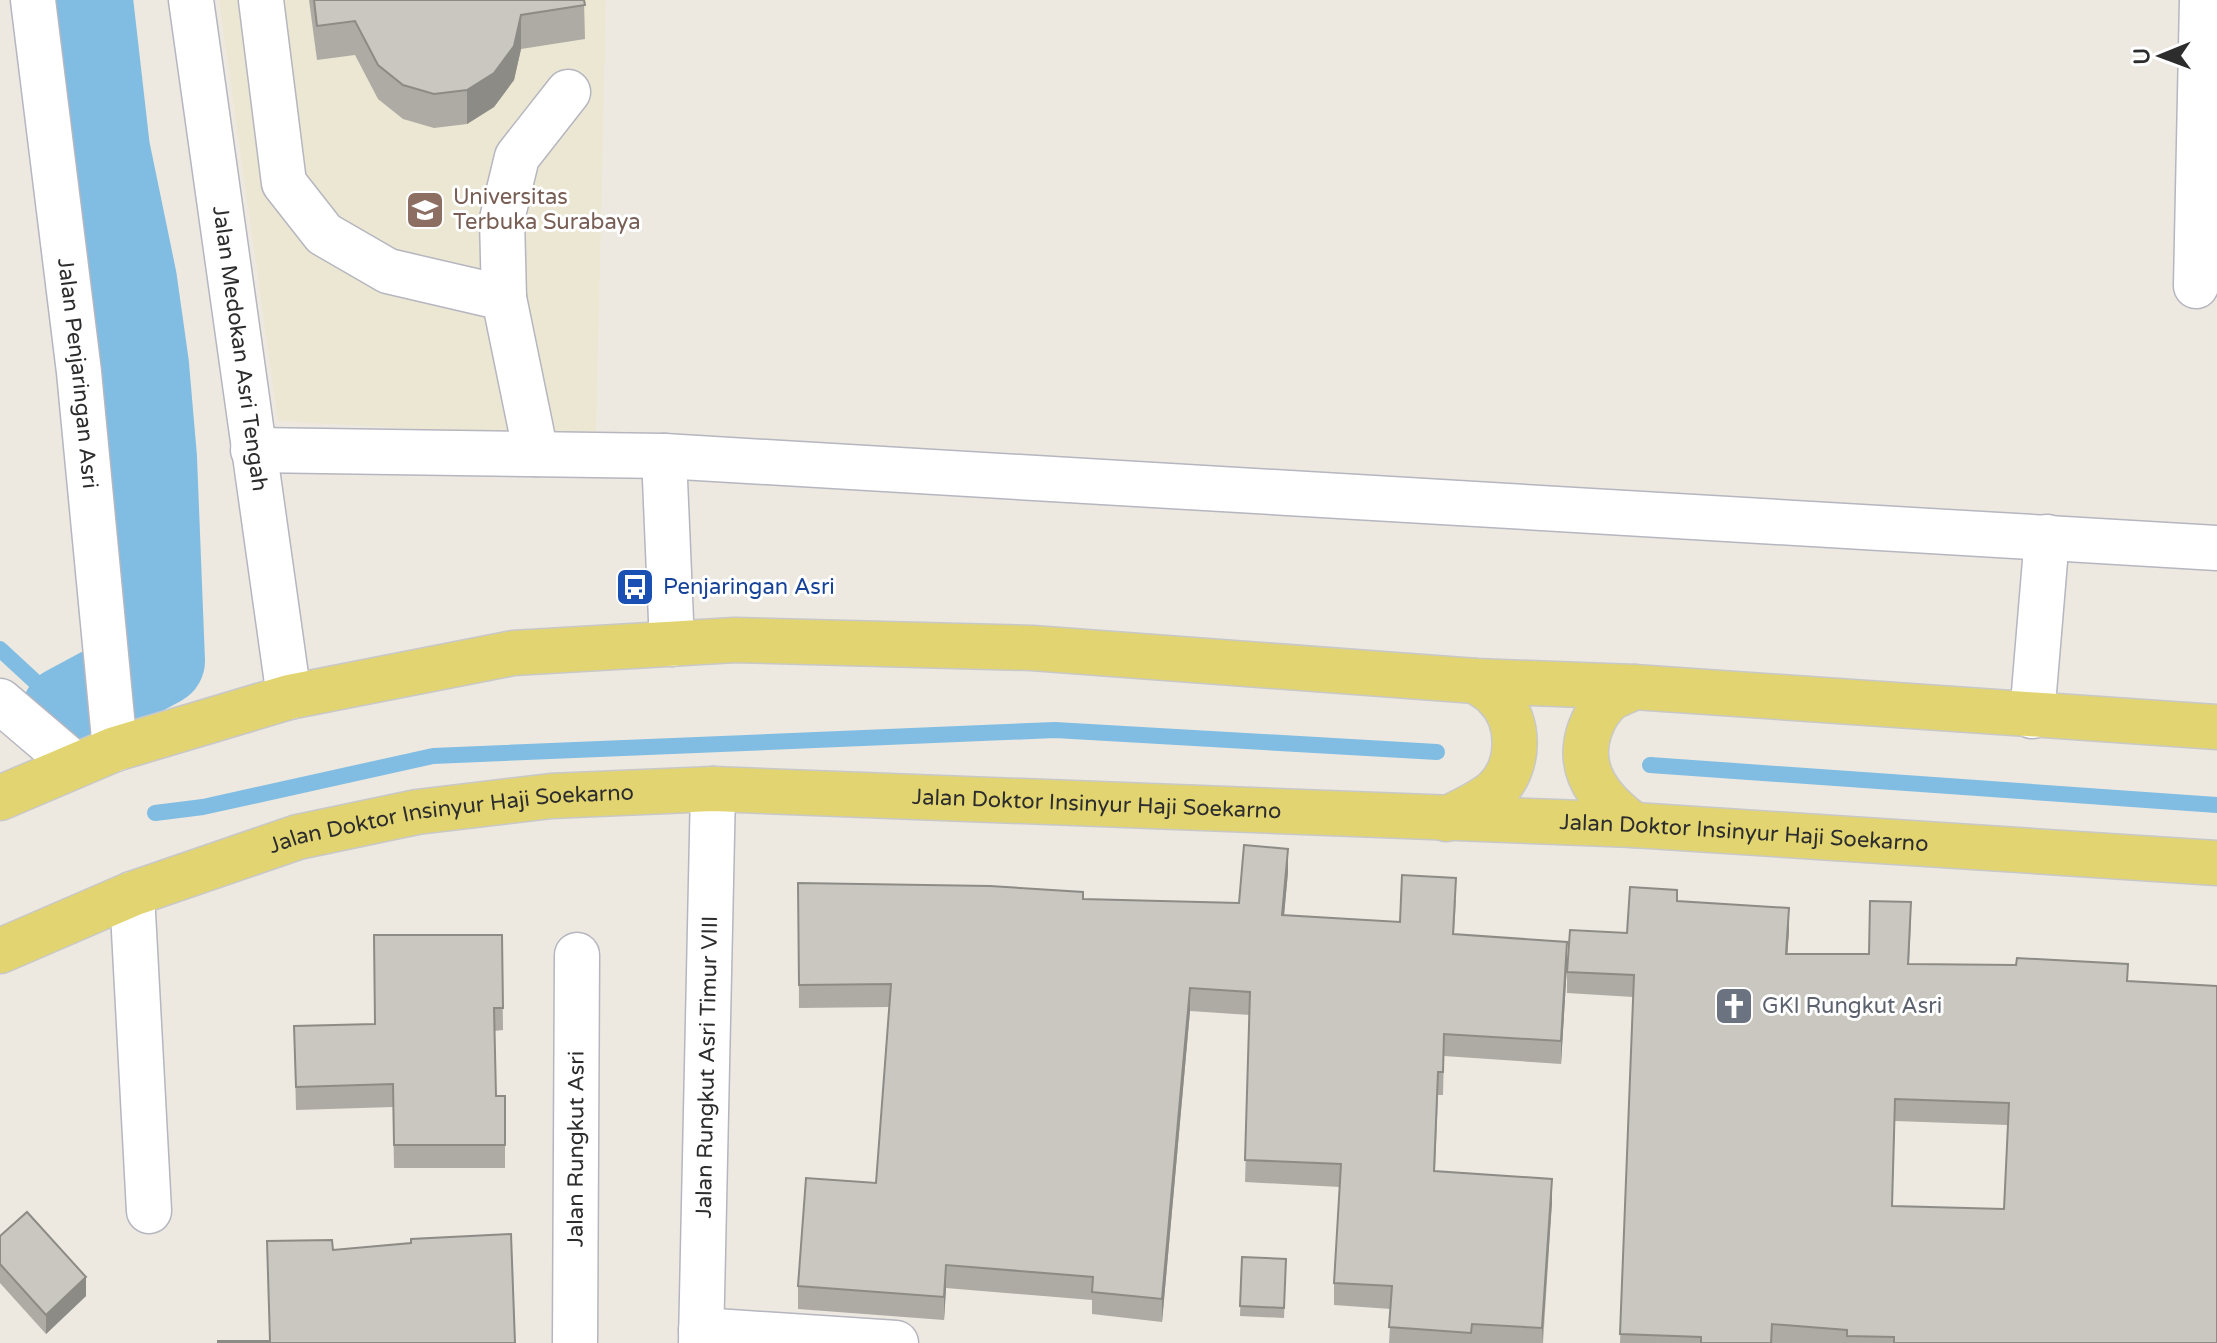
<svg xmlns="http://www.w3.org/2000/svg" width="2217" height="1343" font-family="'Varela Round',sans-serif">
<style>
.education{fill:#ece7d3}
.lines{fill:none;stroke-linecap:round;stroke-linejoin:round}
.stream{stroke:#81bde2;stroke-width:16}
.river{stroke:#81bde2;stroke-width:90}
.minor-casing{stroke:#b5b6bf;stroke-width:47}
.major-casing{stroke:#c8c8c8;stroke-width:47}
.minor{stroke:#fff;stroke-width:44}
.major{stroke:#e2d571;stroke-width:44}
.wall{fill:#adaba4;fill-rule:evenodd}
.shaded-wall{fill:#8d8b86}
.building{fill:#c9c7bf;stroke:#8d8b86;stroke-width:2;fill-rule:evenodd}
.labels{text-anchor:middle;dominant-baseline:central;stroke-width:6;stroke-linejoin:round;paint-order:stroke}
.education-label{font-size:22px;fill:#785e54;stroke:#fff;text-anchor:start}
.street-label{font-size:22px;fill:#2d2d2d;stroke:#fff}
.transit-label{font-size:22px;fill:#164399;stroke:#fff;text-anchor:start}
.worship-label{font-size:22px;fill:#5b616d;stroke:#fff;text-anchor:start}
</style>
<rect width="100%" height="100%" fill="#ede9e1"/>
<polygon class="education" points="219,0 606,0 596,439 278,421"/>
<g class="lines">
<g class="stream">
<polyline points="0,649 67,711"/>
<polyline points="1650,765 2217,805"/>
<polyline points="155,813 203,807 433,756 1055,730 1437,752"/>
</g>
<polyline class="river" points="67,711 160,661 152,458 144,365 132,280 105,149 88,0"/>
<defs>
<g id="minor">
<path id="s1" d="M33,0L79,372L115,749"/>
<path id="s2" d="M191,0L289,697"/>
<polyline points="261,0 284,183 324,234 388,271 504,298 536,454"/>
<polyline points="2196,286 2202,0"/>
<polyline points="504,298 502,219 517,157 568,92"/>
<polyline points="253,450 664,456 2217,548"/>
<polyline points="664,456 672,644"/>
<polyline points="0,701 74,764"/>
<polyline points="2032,716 2047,537"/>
<polyline points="132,894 149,1211"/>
<polyline points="701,1330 896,1343"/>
<path id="s3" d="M575,1343L577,955"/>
<path id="s4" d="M701,1343L713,789"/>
</g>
<g id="major">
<polyline points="0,798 115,749 289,697 513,653 735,640 1032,648 1476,681 1634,687 2217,727"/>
<path d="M1446,819C1462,811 1481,803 1495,791C1521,767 1521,720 1496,696C1491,690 1483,686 1476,681"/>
<path d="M1634,825C1602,802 1575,771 1590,729C1594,718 1601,706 1611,698C1618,694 1627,691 1634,687"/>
<path id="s5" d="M0,951L132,894L298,837L417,812L551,796L713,789L1634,825L2217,863"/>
</g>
</defs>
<use href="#minor" class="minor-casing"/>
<use href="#major" class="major-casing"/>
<use href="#minor" class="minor"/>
<use href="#major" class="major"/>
</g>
<g class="wall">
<polygon points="309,0 584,0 585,39 521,49 514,80 494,107 467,124 434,128 403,119 378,99 355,55 317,60"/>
<polygon points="1288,872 1284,915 1400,922 1456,900 1454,934 1567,965 1561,1064 1444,1056 1443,1095 1438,1095 1435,1171 1552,1202 1543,1343 1389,1343 1391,1309 1334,1305 1334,1283 1340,1187 1245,1182 1250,1015 1190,1011 1162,1322 1092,1314 1092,1300 946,1288 944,1320 798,1309 798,1286 876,1183 889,1007 799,1008 798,883 1083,899 1239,903"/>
<path d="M1677,901L1789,930L1787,954H1869L1911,923L1909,964L2128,981L2217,1343H1620L1633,997L1567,993V972ZM1895,1121L2008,1125L2004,1209L1892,1206Z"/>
<polygon points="502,935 503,1030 494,1031 496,1096 505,1096 505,1168 394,1168 393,1107 296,1110 294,1026 375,1024"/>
<polygon points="0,1236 86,1296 46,1334 0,1283"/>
<polygon points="1242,1257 1286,1259 1284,1318 1240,1316"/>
</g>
<g class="shaded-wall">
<polygon points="521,15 521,49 514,80 494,107 467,124 467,90"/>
<polygon points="1288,849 1288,872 1282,938 1282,915"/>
<polygon points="1789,908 1789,930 1786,976 1786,954"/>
<polygon points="1567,942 1567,965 1561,1064 1561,1041"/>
<polygon points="1190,988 1190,1011 1162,1322 1162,1299"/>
<polygon points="1552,1179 1552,1202 1542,1343 1542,1328"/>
<polygon points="946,1265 946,1288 944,1320 944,1297"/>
<polygon points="86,1277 86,1296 46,1334 46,1315"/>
</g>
<g class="building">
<polygon points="314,0 584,0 585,5 521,15 514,46 494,73 467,90 434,94 403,85 378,65 355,21 317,26"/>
<polygon points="1244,845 1288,849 1282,915 1400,922 1402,875 1456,878 1453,934 1567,942 1561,1041 1444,1034 1443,1072 1438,1072 1434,1171 1552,1179 1542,1328 1472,1324 1471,1333 1389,1327 1392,1286 1334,1283 1341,1164 1245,1160 1250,992 1190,988 1162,1299 1092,1292 1093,1277 946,1265 944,1297 798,1286 806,1178 876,1183 891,984 799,985 798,883 990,886 1083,892 1083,899 1239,903"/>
<path d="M1630,887L1677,890V901L1789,908L1786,954H1869L1870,901L1911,902L1908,964L2016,965L2017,958L2128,964L2127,981L2217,986V1343H1894V1337L1847,1336V1330L1772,1324L1771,1343H1701V1337L1620,1334L1634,975L1567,972L1570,930L1627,933ZM1895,1099L2009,1103L2004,1209L1892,1206Z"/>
<polygon points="374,935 502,935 503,1008 494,1008 496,1096 505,1096 505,1145 394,1145 393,1084 296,1087 294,1026 375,1024"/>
<polygon points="27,1212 86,1277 46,1315 0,1264 0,1236"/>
<polygon points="511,1234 515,1343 218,1343 218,1341 270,1341 267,1241 332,1240 333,1250 411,1243 411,1239"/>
<polygon points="1242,1257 1286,1259 1284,1308 1240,1306"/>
</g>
<defs>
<symbol id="university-square" viewBox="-11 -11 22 22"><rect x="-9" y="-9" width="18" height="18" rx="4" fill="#8d6e63" stroke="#fff"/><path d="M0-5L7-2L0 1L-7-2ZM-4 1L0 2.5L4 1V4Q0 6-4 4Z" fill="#fff"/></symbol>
<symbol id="bus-square" viewBox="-11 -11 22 22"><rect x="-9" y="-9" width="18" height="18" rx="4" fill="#1a4fb4" stroke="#fff"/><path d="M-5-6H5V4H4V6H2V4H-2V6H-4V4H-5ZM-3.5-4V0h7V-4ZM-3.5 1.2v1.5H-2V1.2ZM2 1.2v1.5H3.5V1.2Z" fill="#fff"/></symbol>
<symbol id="church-square" viewBox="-11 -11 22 22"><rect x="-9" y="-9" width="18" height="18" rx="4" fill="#6b7280" stroke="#fff"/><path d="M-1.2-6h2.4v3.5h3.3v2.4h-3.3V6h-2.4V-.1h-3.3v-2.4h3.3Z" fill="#fff"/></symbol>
</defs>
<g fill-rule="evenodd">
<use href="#university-square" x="403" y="188" width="44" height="44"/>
<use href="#bus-square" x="613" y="565" width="44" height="44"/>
<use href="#church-square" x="1712" y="984" width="44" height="44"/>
</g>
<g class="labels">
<g class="education-label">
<text x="453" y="197">Universitas<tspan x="453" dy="25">Terbuka Surabaya</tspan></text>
</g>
<g class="street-label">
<text stroke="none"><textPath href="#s2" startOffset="352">Jalan Medokan Asri Tengah</textPath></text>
<text stroke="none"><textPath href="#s1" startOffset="376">Jalan Penjaringan Asri</textPath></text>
<text stroke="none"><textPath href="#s5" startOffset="1122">Jalan Doktor Insinyur Haji Soekarno</textPath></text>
<text stroke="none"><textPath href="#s5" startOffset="474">Jalan Doktor Insinyur Haji Soekarno</textPath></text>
<text stroke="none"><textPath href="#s5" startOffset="1770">Jalan Doktor Insinyur Haji Soekarno</textPath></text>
<text stroke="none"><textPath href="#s4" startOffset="276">Jalan Rungkut Asri Timur VIII</textPath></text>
<text stroke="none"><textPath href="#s3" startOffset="194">Jalan Rungkut Asri</textPath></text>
</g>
<g class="transit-label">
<text x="663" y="587">Penjaringan Asri</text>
</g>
<g class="worship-label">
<text x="1762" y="1006">GKI Rungkut Asri</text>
</g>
</g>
<g transform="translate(2161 56) rotate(269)" stroke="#ffffff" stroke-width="6" paint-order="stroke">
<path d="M0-6L14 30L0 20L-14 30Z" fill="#2d2d2d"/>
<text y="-12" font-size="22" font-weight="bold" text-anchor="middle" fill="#2d2d2d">U</text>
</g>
</svg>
